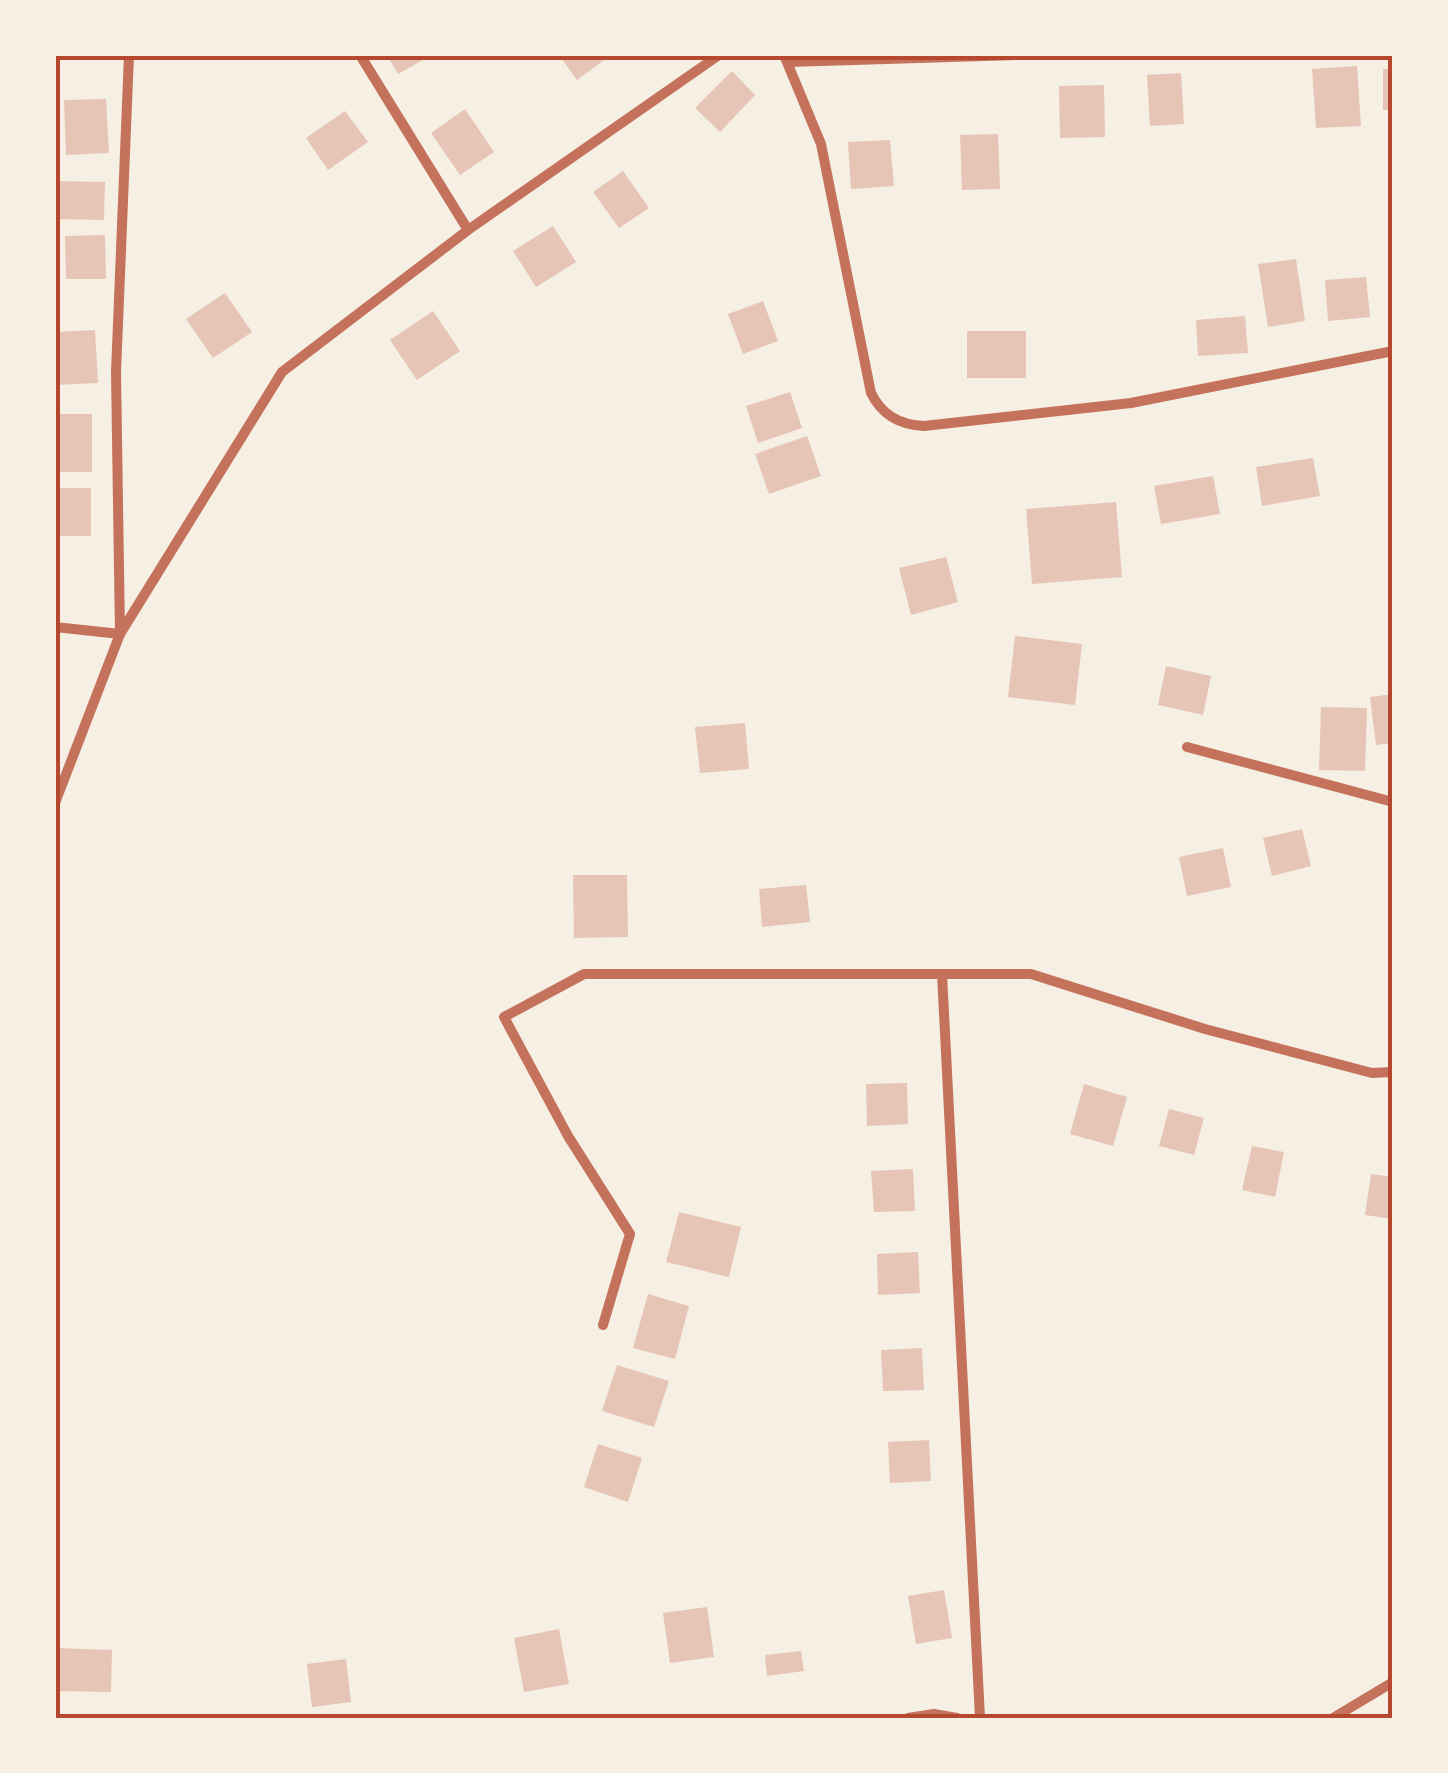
<svg xmlns="http://www.w3.org/2000/svg" width="1448" height="1773" font-family="'Source Sans 3',sans-serif">
<style>
.building{fill:#e6c5b7}
.lines{fill:none;stroke-linecap:round;stroke-linejoin:round}
.minor{stroke:#c5725c;stroke-width:10}
.neatline{fill:none;stroke:#b5482f;stroke-width:4}
</style>
<rect width="100%" height="100%" fill="#f6efe4"/>
<g class="building">
<polygon points="387,55 432,55 398,74"/>
<polygon points="559,55 611,55 577,80"/>
<polygon points="1357,66 1361,126 1316,128 1312,69"/>
<rect x="1383" y="69" width="10" height="41"/>
<polygon points="732,71 755,95 720,132 695,108"/>
<polygon points="1181,73 1184,124 1150,126 1147,75"/>
<polygon points="1104,85 1105,137 1060,138 1059,86"/>
<polygon points="106,99 109,153 66,155 64,100"/>
<polygon points="465,109 494,152 460,175 431,133"/>
<polygon points="345,111 368,142 328,170 306,138"/>
<polygon points="998,134 1000,189 962,190 960,135"/>
<polygon points="890,140 894,186 851,189 848,142"/>
<polygon points="623,171 649,208 619,228 593,192"/>
<polygon points="57,181 105,182 104,220 56,219"/>
<polygon points="553,226 576,262 536,287 513,251"/>
<polygon points="105,235 106,279 66,279 65,236"/>
<polygon points="1296,259 1305,321 1268,327 1258,264"/>
<polygon points="1366,277 1370,317 1328,321 1325,280"/>
<polygon points="225,293 252,332 213,358 186,319"/>
<polygon points="763,301 778,341 743,354 728,314"/>
<polygon points="433,311 460,351 417,380 390,340"/>
<polygon points="1245,316 1248,353 1198,356 1196,320"/>
<polygon points="95,330 98,383 55,385 55,332"/>
<rect x="967" y="331" width="59" height="47"/>
<polygon points="790,392 802,428 758,443 746,406"/>
<rect x="57" y="414" width="35" height="58"/>
<polygon points="807,436 821,476 769,494 755,454"/>
<polygon points="1313,458 1320,496 1262,506 1256,467"/>
<polygon points="1213,476 1220,514 1161,524 1154,486"/>
<rect x="55" y="488" width="36" height="48"/>
<polygon points="1116,502 1122,577 1032,584 1026,509"/>
<polygon points="946,557 958,602 911,615 899,568"/>
<polygon points="1015,636 1082,644 1075,705 1008,697"/>
<polygon points="1166,666 1211,676 1203,715 1158,705"/>
<polygon points="1393,694 1393,743 1376,745 1370,697"/>
<polygon points="1321,707 1367,708 1365,771 1319,770"/>
<polygon points="745,723 749,769 700,773 695,727"/>
<polygon points="1302,829 1311,866 1272,876 1263,838"/>
<polygon points="1223,848 1231,887 1187,896 1179,857"/>
<polygon points="573,875 627,875 628,937 574,938"/>
<polygon points="806,885 810,922 762,927 759,889"/>
<polygon points="907,1083 908,1124 867,1126 866,1084"/>
<polygon points="1084,1084 1127,1097 1113,1146 1070,1134"/>
<polygon points="1169,1109 1204,1118 1194,1155 1159,1146"/>
<polygon points="1252,1146 1284,1152 1275,1197 1242,1190"/>
<polygon points="913,1169 915,1211 874,1212 871,1171"/>
<polygon points="1371,1174 1393,1177 1393,1219 1365,1215"/>
<polygon points="679,1212 741,1227 729,1277 666,1262"/>
<polygon points="918,1252 920,1293 878,1295 877,1254"/>
<polygon points="648,1294 689,1306 675,1359 633,1348"/>
<polygon points="922,1348 924,1390 883,1391 881,1350"/>
<polygon points="617,1365 669,1381 654,1427 602,1411"/>
<polygon points="929,1440 931,1481 890,1483 888,1442"/>
<polygon points="598,1444 642,1458 628,1502 584,1487"/>
<polygon points="944,1590 952,1638 916,1644 908,1596"/>
<polygon points="707,1607 714,1657 670,1663 663,1613"/>
<polygon points="559,1629 569,1684 524,1692 514,1638"/>
<polygon points="55,1648 112,1650 111,1692 55,1691"/>
<polygon points="801,1651 804,1671 767,1676 765,1655"/>
<polygon points="346,1659 351,1702 312,1707 307,1664"/>
</g>
<g class="lines">
<g class="minor">
<polyline points="360,55 468,230"/>
<path d="M784,55L821,144L871,393C882,415 899,425 924,426L1131,403L1393,351"/>
<polyline points="789,62 1016,55"/>
<polyline points="55,627 120,634 282,372 468,230 719,55"/>
<polyline points="1187,747 1393,802"/>
<polyline points="55,803 120,634 116,372 129,55"/>
<polyline points="942,974 980,1718"/>
<polyline points="603,1325 630,1234 568,1136 504,1017 584,974 1031,974 1205,1029 1372,1073 1393,1072"/>
<polyline points="908,1718 934,1714 957,1718"/>
<polyline points="1333,1718 1393,1682"/>
</g>
</g>
<rect width="1448" height="1773" fill="none" stroke="#f6efe4" stroke-width="115"/>
<rect x="58" y="58" width="1332" height="1658" class="neatline"/>
</svg>
